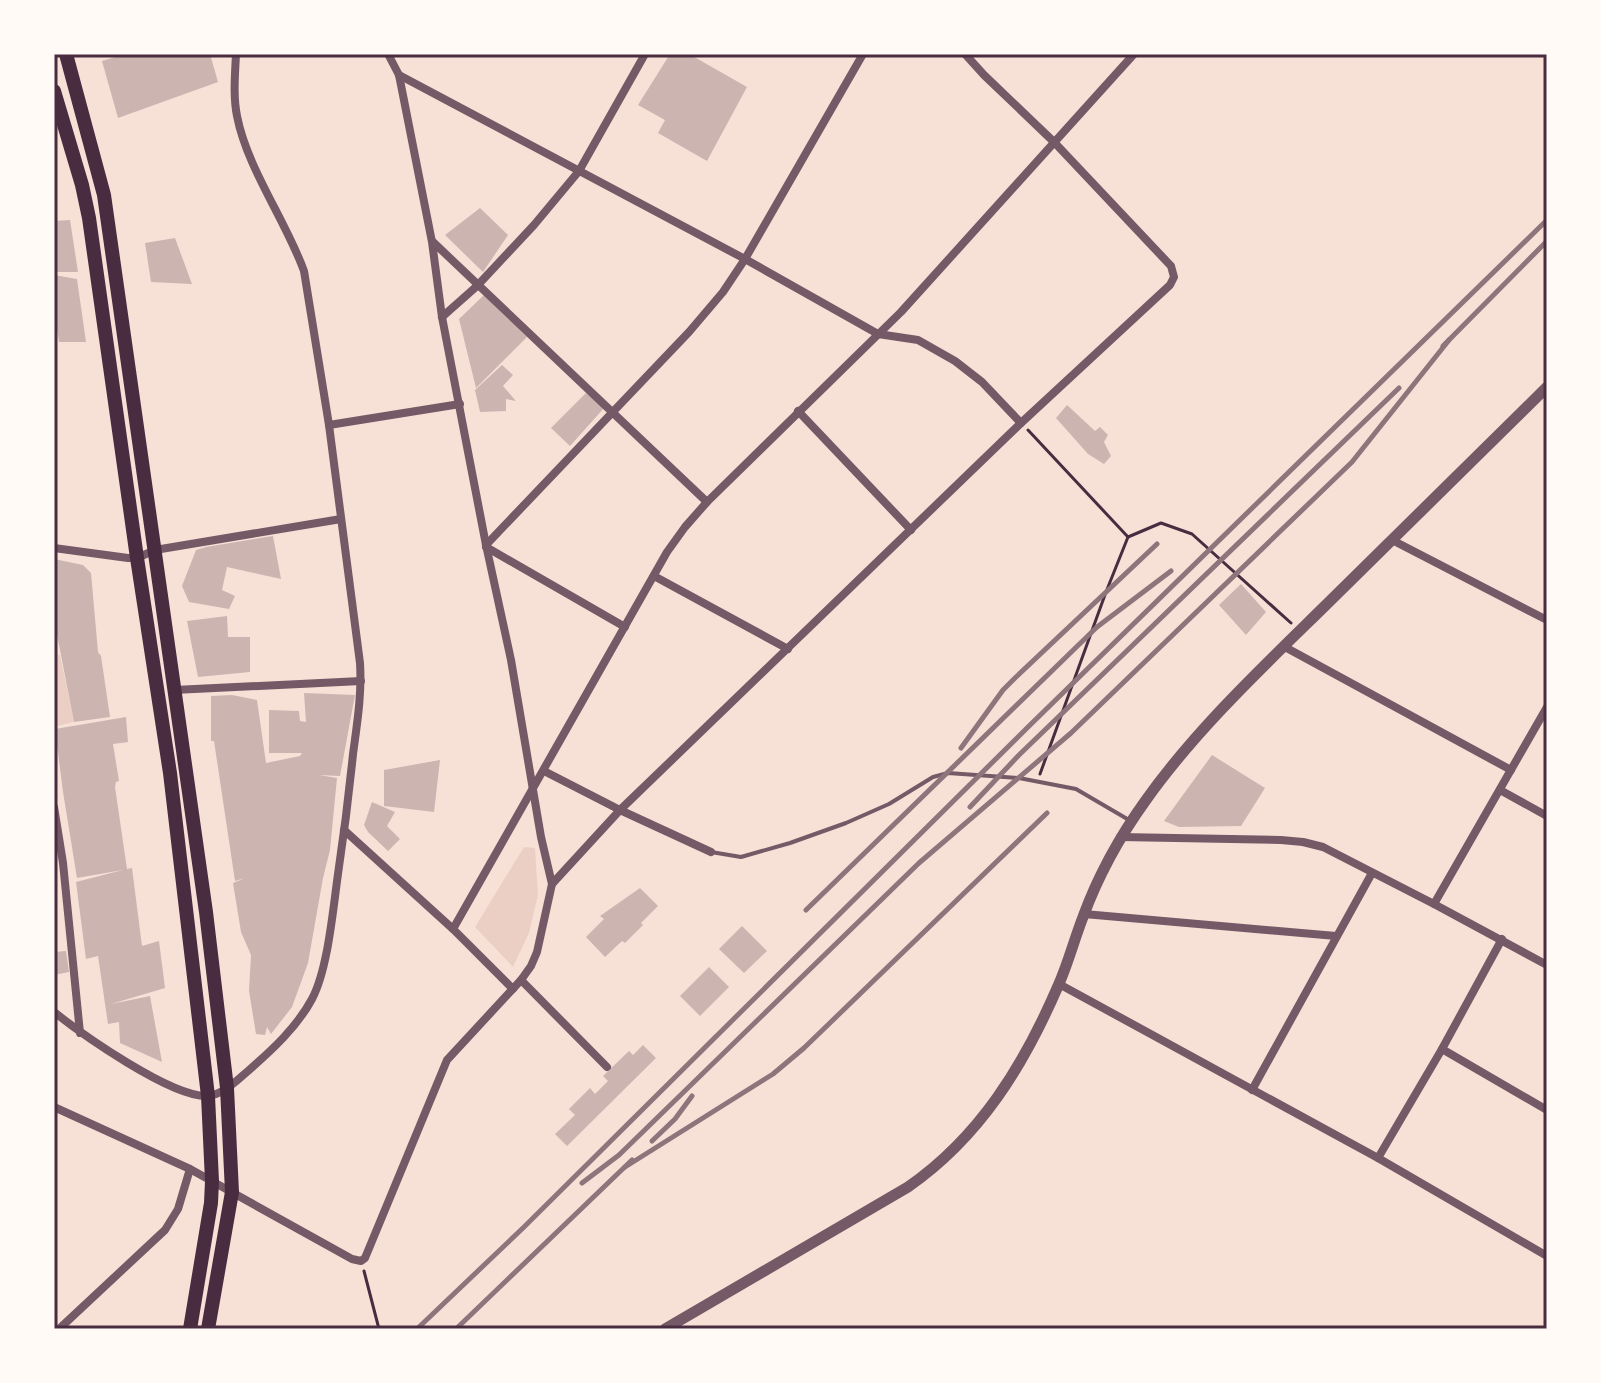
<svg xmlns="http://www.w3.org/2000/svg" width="1601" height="1383" font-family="Raleway,sans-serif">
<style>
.green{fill:#ebcfc5}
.building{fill:#ccb4b1}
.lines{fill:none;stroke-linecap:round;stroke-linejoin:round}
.path{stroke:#4a2c40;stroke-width:3}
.service{stroke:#755966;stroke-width:4}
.minor{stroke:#755966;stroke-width:8}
.tertiary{stroke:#755966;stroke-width:11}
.primary{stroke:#4a2c40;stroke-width:14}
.rail{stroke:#8f747c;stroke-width:5}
.neatline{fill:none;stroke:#4a2c40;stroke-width:3}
</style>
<rect width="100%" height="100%" fill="#f7e1d7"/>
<g class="green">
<polygon points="54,654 60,655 74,722 57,726 54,710"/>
<polygon points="524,847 535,848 538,895 529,933 513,967 475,927"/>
</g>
<g class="building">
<polygon points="125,54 210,54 218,82 118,118 102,61"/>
<polygon points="670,54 689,54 747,87 707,161 658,133 665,120 638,105"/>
<polygon points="480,208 508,235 483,272 445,235"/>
<polygon points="70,220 78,272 54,272 54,221"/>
<polygon points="175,238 192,284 151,282 145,243"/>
<polygon points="54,275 77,279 86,342 59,342 54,309"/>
<polygon points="484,295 527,337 476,388 459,319"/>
<polygon points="502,365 513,375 503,386 516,401 506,399 506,411 480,412 475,390"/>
<polygon points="586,393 604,408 570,446 551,428"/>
<polygon points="1067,405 1095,431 1100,427 1108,435 1104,442 1111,456 1104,464 1088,454 1056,418"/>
<polygon points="273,536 281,579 227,567 222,590 235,596 229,609 189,602 182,586 196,550 206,547"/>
<polygon points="54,559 83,565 91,573 98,652 101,656 110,717 74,722 54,619"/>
<polygon points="1241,584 1266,612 1246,635 1219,605"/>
<polygon points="227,616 228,637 250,637 250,672 198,677 187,621"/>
<polygon points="304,693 355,695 340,776 319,775 337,778 330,850 323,878 308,963 292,1007 271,1034 267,1027 265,1035 256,1034 249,991 251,955 241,932 233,883 245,878 235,881 214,741 211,741 211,696 232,695 257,700 266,763 300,756 302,753 269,753 269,710 299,711 300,721 306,722"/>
<polygon points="126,717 128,742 113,744 119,781 116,782 115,787 127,869 132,868 142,946 159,941 165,988 111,1004 150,996 162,1062 120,1043 119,1022 108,1024 98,956 86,959 76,882 123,870 77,878 63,792 55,729"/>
<polygon points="1212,755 1265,788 1241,826 1179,827 1164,821"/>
<polygon points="440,760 434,812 384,806 384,770"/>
<polygon points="372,802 395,812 387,826 400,839 388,851 368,832 364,825"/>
<polygon points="640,888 658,906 641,923 643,925 625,943 622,941 605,957 586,937 604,919 600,916"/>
<polygon points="742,926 767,951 744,973 719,949"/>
<polygon points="66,951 69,972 54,975 54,952"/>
<polygon points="709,967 729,987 700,1016 680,996"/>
<polygon points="643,1045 656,1058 567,1146 555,1134 575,1115 569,1109 590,1088 595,1094 608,1081 603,1076 629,1051 633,1055"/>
</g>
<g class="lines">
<g class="path">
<polyline points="1028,430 1128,537 1161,523 1192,534 1291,623"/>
<polyline points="1040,774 1106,592 1128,537"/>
<polyline points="364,1271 379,1329"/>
</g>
<polyline class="service" points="711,852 741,857 790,843 846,823 889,804 933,777 948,773 1019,778 1076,789 1129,820"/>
<g class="minor">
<polyline points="388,54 399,75 432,242 442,317 486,545 511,660 541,837 552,884"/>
<polyline points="399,75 745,259 878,334 918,340 955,361 982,382 1021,423"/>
<polyline points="433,242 707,502"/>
<polyline points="442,317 477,286 534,225 579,171 645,54"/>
<polyline points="798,411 911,530"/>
<polyline points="329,425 460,404"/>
<polyline points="1392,540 1547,620"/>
<polyline points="486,545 689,332 723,292 745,259 863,54"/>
<polyline points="486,547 625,627"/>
<polyline points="54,548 128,558 137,558 155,550 341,519"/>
<polyline points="654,576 788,649"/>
<polyline points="1283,646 1511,770"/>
<polyline points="174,690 361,681"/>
<polyline points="544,771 620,810 711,852"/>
<polyline points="1500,790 1547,816"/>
<polyline points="54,807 63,863 80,1033"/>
<polyline points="344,830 453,929 513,989"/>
<polyline points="1120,837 1281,840 1303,842 1323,847 1434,904 1547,965"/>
<polyline points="1434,904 1547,707"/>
<polyline points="1084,914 1336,936"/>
<polyline points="453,929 667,552 685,527 707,502 901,312 1134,54"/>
<polyline points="521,980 607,1067"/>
<polyline points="1059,984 1378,1158 1547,1256"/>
<path d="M54,1012C83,1035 171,1097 207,1096C223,1095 236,1081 248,1071C272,1050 297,1027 312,999C328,969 333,909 338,874C344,834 349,794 353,754C357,724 362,694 360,663L329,425L304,271C286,221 247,168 237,116C233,96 235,75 236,54"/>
<polyline points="1442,1049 1547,1110"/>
<polyline points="1252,1090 1372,873"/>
<polyline points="54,1107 190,1169 352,1259 361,1261 365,1258 447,1060 521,980 531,966 537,952 552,884 620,810 1021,423 1170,285 1174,277 1171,266 1054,142 984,75 965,54"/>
<polyline points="1378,1158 1442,1049 1502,939"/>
<polyline points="59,1329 165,1230 178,1209 190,1169"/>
</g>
<path class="tertiary" d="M665,1329L908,1187C980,1137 1024,1065 1058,986C1068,964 1074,940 1083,917C1098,876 1120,836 1146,800C1197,728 1268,662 1331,600C1403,529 1475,458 1547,387"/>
<g class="primary">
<polyline points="66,54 104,195 206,912 227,1088 232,1192 208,1329"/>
<polyline points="54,91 82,185 89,218 137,558 170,773 208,1096 212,1181 211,1203 190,1329"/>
</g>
<g class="rail">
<polyline points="1443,346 1547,241"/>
<polyline points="961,748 1003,690 1015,678 1157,544"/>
<polyline points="970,807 1019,755 1399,388"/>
<polyline points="806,910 1097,627 1171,571"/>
<polyline points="652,1141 675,1119 692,1096"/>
<polyline points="625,1167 773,1074 804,1048 1047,813"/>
<polyline points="582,1183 619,1155 919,863 1071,733 1352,462 1449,340"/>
<polyline points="417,1329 524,1227 1027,728 1547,220"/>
<polyline points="456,1329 632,1160"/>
</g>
</g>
<rect width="1601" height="1383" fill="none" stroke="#fffaf5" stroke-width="112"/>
<rect x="56" y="56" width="1489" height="1271" class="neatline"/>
</svg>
